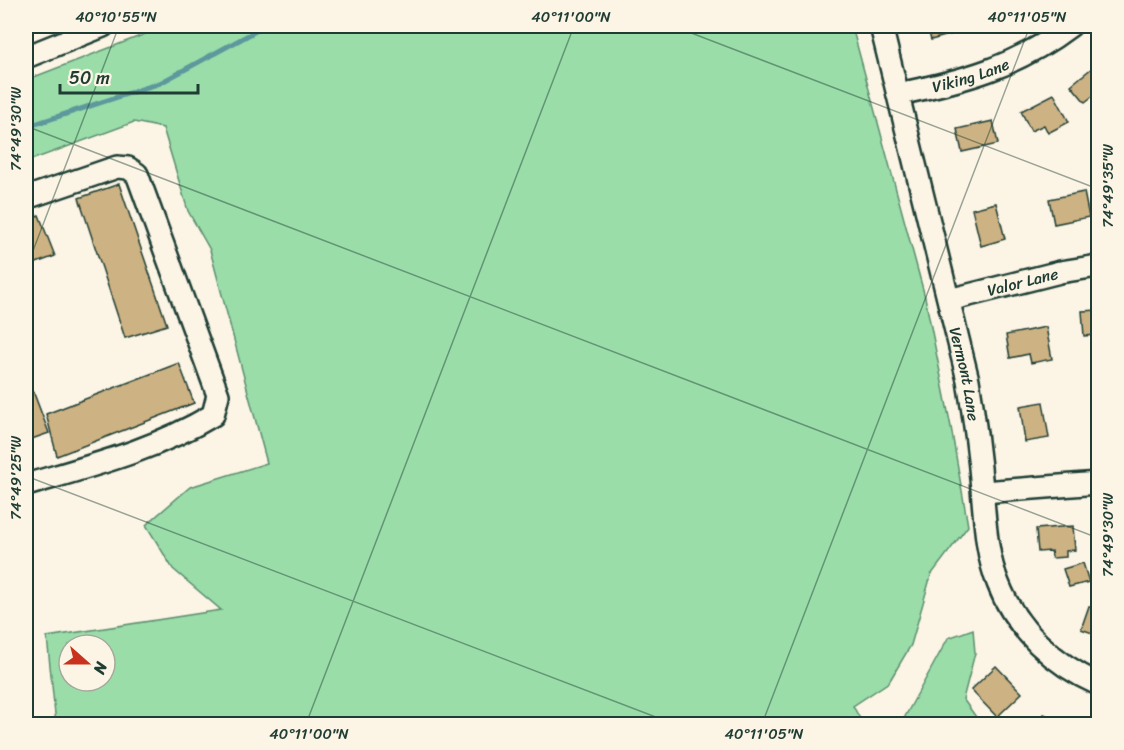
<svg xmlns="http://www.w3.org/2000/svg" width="1124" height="750" font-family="Sriracha,sans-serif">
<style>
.green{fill:#9adda9;stroke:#5c8d6e;stroke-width:1.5;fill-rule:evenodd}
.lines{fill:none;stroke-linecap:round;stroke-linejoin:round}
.stream{stroke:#5c989c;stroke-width:5}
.building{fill:#cdb283;stroke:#1f3d34;stroke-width:1.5}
.minor-casing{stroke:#1f3d34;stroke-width:26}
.minor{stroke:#fcf5e5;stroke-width:21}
.ticks{fill:none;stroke:#1f3d34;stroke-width:1.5;stroke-opacity:0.45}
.labels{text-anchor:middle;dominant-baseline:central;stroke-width:4.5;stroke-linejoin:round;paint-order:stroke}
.street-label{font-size:16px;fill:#1f3d34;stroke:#fcf5e5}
.neatline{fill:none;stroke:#1f3d34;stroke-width:2}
.ticks-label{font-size:15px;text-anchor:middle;fill:#1f3d34}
</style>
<rect width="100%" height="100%" fill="#fcf5e5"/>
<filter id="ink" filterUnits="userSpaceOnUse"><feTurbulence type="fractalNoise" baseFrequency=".0167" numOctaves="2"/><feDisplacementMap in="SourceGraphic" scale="12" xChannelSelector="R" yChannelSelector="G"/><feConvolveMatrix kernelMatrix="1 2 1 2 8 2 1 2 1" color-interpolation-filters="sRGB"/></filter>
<g filter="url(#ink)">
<g class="green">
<path d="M166,26H848L854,34L925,297L951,427L968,526L931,575L911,645L889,682L853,706L863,724H56L47,637L221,610L173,569L146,525L190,487L267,463L210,250L188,211L163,128L134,122L26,162V80ZM69,645H105V681H69Z"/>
<polygon points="973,629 975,653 963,699 981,724 901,724 948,638"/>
</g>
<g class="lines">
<polyline class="stream" points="26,127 160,83 265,26"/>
</g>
<g class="building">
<polygon points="927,26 954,26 956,33 931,40"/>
<polygon points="1098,63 1098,92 1085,102 1071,85"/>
<polygon points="1054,94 1069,122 1048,133 1044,125 1031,131 1021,111"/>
<polygon points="993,121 998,144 962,152 957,129"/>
<polygon points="119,184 167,325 125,338 79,198"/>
<polygon points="1084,192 1089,217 1054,224 1049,199"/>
<polygon points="996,203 1005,239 981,246 972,209"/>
<polygon points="39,215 55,256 26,267 26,220"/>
<polygon points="1098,310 1098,335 1084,336 1082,311"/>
<polygon points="1046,327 1052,359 1031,363 1029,354 1010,358 1006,335"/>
<polygon points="179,363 194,403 57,456 46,414"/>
<polygon points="33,391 49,433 26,441 26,394"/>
<polygon points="1043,402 1049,438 1025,442 1020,406"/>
<polygon points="1073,526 1075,550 1066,551 1066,557 1052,558 1051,551 1038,552 1036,529"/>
<polygon points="1083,563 1089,582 1069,587 1063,569"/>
<polygon points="1089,606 1098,609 1098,635 1081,629"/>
<polygon points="996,666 1022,693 997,717 971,690"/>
<polygon points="1044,714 1064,724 1038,724"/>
</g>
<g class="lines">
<defs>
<g id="minor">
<path id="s1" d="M881,26L968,380C974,416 979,452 982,489C985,519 986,554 998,583C1016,630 1054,664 1098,684"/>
<polyline points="26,57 103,26"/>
<path id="s2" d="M898,94C963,81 1016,67 1070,26"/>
<path d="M26,198L117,167L128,168L137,174L218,395L213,415C155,450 90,466 26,485"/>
<path id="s3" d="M949,300L1060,272L1098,266"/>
<polyline points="983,492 1098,483"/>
</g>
</defs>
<use href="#minor" class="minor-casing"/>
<use href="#minor" class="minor"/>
</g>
</g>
<path class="ticks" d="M673,26L1098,189M26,126L1098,538M26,269L119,26M26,476L674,724M306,724L574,26M762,724L1030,26"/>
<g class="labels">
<g class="street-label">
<text stroke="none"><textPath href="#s2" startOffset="75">Viking Lane</textPath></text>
<text stroke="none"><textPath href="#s3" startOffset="76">Valor Lane</textPath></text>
<text stroke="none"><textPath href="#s1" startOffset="358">Vermont Lane</textPath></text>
</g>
</g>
<rect width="1124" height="750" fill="none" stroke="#fcf5e5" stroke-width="66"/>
<g transform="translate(87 663) rotate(111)"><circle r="28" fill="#fcf5e5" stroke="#a4ab9e" stroke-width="1.5"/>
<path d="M0-4.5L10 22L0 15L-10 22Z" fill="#c8321e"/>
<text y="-9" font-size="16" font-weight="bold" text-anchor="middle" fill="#1f3d34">N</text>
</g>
<path d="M60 84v9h138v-9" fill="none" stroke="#1f3d34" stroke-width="3"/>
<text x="69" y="84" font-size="18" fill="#1f3d34" stroke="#fcf5e5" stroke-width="4.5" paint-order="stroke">50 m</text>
<rect x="33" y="33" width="1058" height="684" class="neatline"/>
<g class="ticks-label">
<text x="116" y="22">40°10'55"N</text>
<text x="571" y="22">40°11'00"N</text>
<text x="1027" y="22">40°11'05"N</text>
<text transform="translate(16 129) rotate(-90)" y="5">74°49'30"W</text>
<text transform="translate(1108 186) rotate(-90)" y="5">74°49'35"W</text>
<text transform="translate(16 478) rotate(-90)" y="5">74°49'25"W</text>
<text transform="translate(1108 535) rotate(-90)" y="5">74°49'30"W</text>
<text x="309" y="739">40°11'00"N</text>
<text x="764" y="739">40°11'05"N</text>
</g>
</svg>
